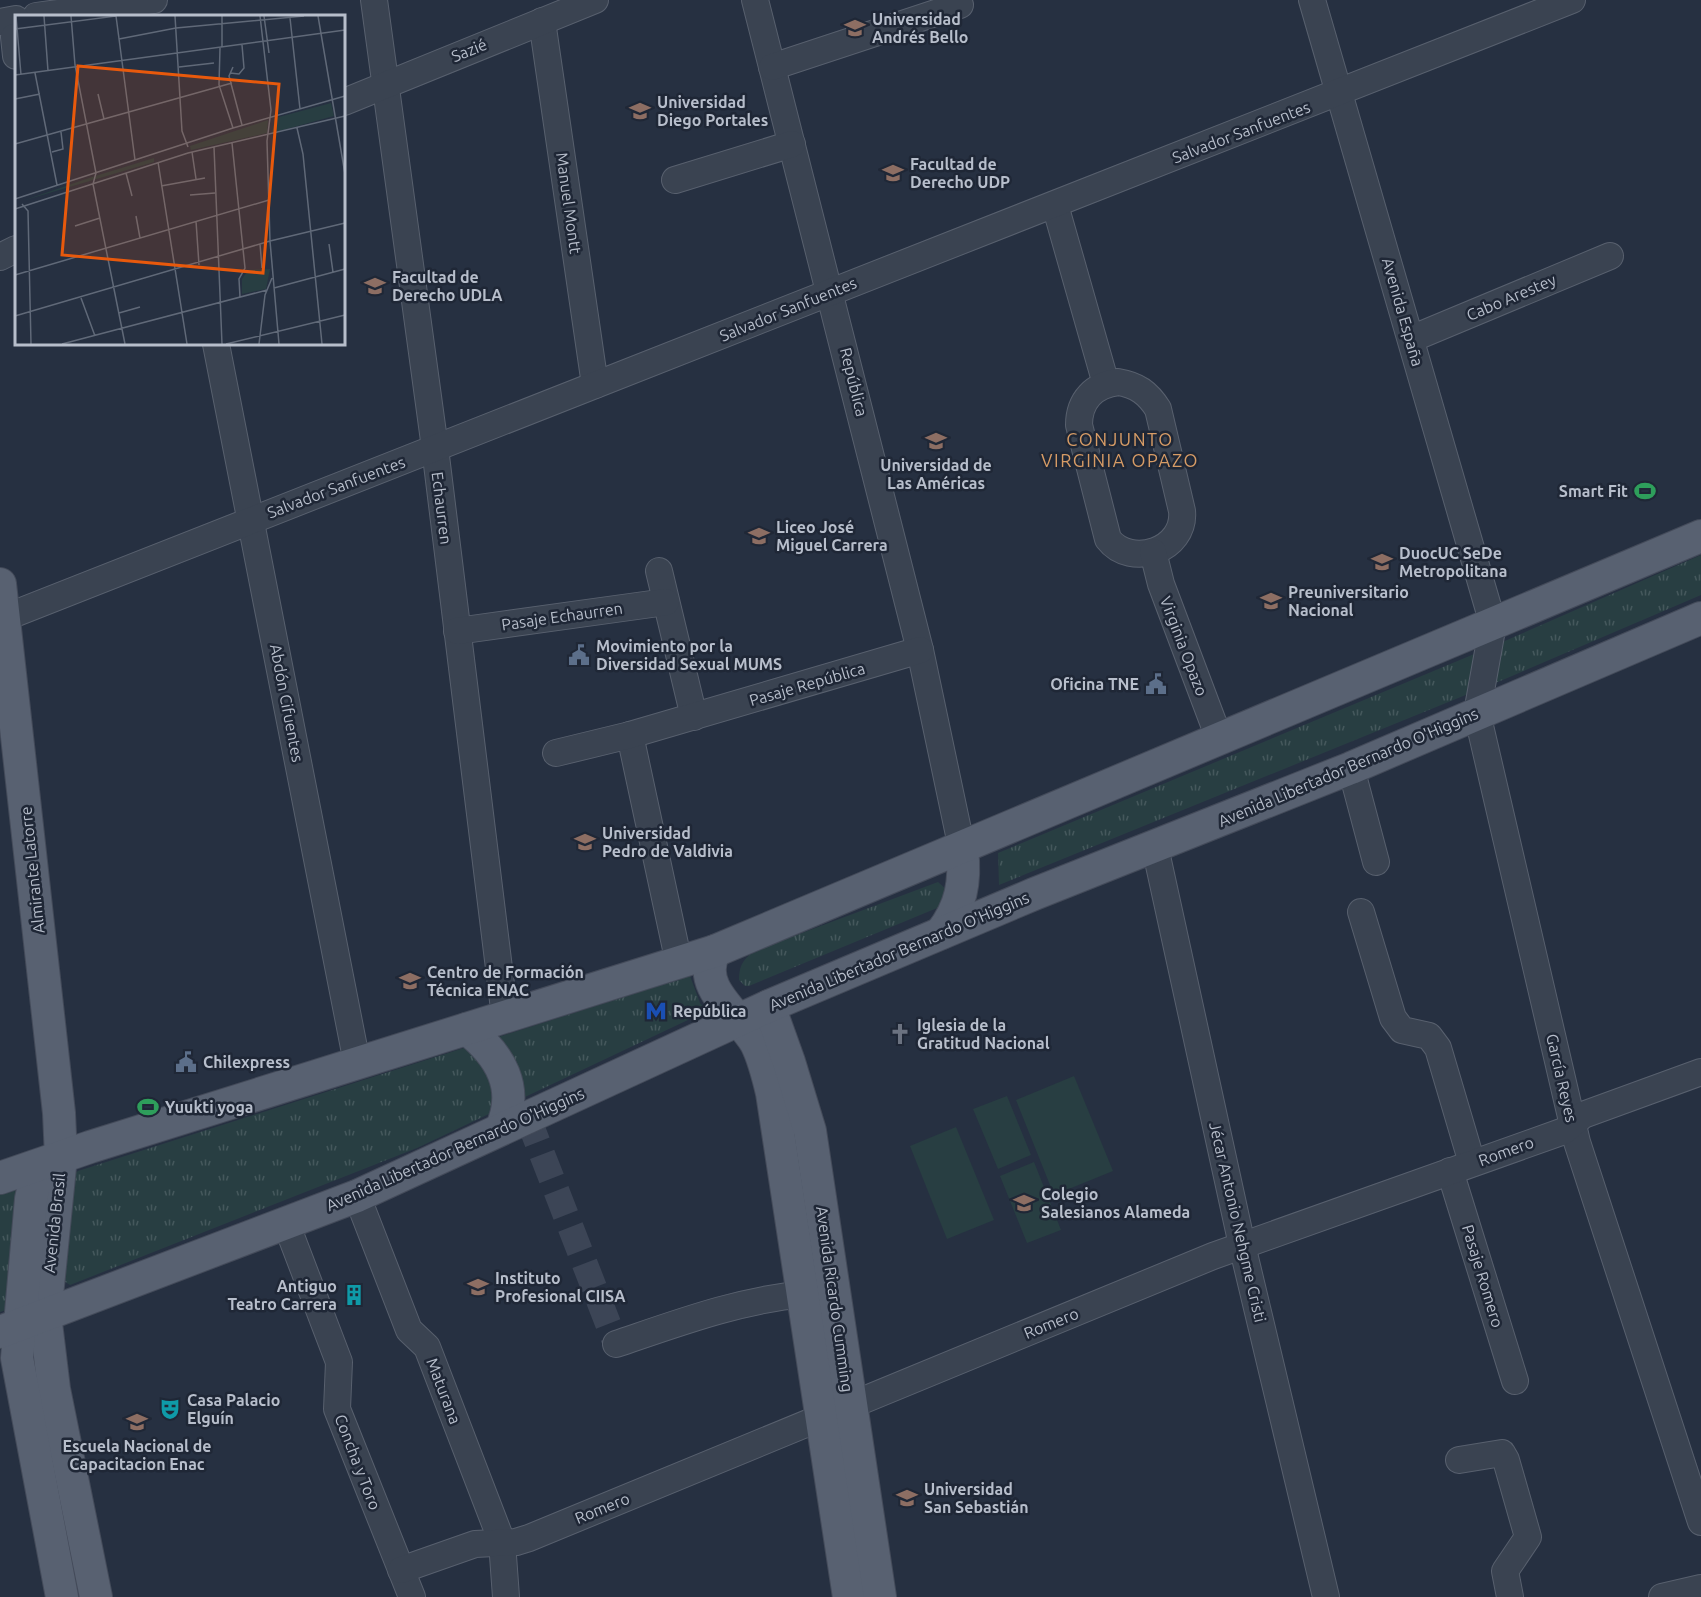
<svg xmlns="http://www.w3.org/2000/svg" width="1701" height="1597" font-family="Ubuntu,sans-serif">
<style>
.grass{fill:url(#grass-tufts)}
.pitch{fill:#283e42}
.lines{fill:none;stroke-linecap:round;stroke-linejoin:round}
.minor-tunnel{stroke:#3c4556;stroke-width:26;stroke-dasharray:26 13;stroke-linecap:butt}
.minor-casing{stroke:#58606e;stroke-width:28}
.major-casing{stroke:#444b5a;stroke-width:34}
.minor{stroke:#3a4351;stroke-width:26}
.major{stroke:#586171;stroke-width:32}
.labels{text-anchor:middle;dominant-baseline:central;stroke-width:5;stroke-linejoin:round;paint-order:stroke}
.poi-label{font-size:16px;font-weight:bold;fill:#b7becb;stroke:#1f2736;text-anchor:start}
.street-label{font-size:16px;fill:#b7becb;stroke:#1f2736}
.neighbourhood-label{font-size:18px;letter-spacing:1.5px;fill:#d79c66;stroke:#1f2736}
.inset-road{fill:none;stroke:#606978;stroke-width:1.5}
.view{fill:#e8590c;fill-opacity:0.15;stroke:#e8590c;stroke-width:3}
.inset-edge{fill:none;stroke:#b7becb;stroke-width:3}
</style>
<defs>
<pattern id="grass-tufts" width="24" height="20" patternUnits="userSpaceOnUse" patternTransform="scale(1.5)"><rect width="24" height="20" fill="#283e42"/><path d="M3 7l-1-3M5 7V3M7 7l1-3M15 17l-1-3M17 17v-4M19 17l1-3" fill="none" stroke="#45585c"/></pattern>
</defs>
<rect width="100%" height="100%" fill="#263041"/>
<g class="grass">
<polygon points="1701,555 1701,595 1505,679 999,885 998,853 1491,647"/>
<path d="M938,882L947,890L942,906L749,986H745L739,980C739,963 745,957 759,949Z"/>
<polygon points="690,976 700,1003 707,1011 417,1148 70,1285 59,1278 69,1178 78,1171"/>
<polygon points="18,1182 12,1308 0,1312 0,1188"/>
</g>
<g class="pitch">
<polygon points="1074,1076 1113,1171 1054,1195 1016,1100"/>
<polygon points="1007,1096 1031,1155 998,1169 973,1109"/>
<polygon points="956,1127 994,1220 947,1239 910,1146"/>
<polygon points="1034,1162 1061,1230 1027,1243 1000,1176"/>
</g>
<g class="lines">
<polyline class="minor-tunnel" points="528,1118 616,1344"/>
<defs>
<g id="minor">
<polyline points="374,0 435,448 505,1017"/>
<polyline points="755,0 920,650 962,849"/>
<polyline points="1312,0 1493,624 1477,713 1568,1104 1577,1142 1701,1522"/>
<polyline points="36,16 154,0"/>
<polyline points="542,21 595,385"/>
<polyline points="0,22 16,19"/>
<polyline points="14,37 16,56"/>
<polyline points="772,67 960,5"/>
<polyline points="344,102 595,0"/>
<polyline points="675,180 792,144"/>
<polyline points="1055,205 1106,384"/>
<polyline points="0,257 16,249"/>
<polyline points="1411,339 1610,256"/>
<polyline points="216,344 357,1063"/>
<path d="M1118,382C1137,385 1148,393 1158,409L1182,511C1186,550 1131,569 1108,539L1079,425C1079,400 1094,385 1118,382Z"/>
<polyline points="1153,552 1161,584 1219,738"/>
<polyline points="659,571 694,717"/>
<polyline points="4,618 1572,0"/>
<polyline points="457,631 666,602"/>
<polyline points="630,735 679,963"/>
<polyline points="556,753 630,735 920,650"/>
<polyline points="1351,768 1376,862"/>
<polyline points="1155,847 1242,1245 1326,1597"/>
<polyline points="1361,912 1393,1018 1402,1030 1429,1036 1438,1048 1472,1163"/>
<polyline points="1450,1171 1515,1381"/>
<polyline points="357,1196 409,1330 427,1347 502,1542 506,1597"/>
<polyline points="286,1223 339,1362 337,1409 412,1597"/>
<path d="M616,1344C678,1323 739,1300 805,1294"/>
<polyline points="1459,1460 1502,1453 1506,1460 1528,1537 1505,1571 1510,1597"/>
<polyline points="401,1570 475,1544 516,1542 529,1538 1213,1256 1564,1131 1583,1115 1701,1072"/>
<polyline points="1662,1597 1701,1588"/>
</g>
<g id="major">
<polyline points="0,584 59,1113 61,1157 45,1315 54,1389 96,1597"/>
<path d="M941,933C961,907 966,882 962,849"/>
<path d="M715,951C694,987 740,1015 756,1043C764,1059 768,1076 772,1093L849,1597"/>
<polyline points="769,1006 789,1062 810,1131 880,1597"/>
<path d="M467,1029C500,1055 520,1088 501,1129"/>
<polyline points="60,1158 34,1185 31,1199 17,1358 62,1597"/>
<polyline points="0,1178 90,1147 715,951 1701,536"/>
<polyline points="0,1332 357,1196 769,1006 1034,894 1351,768 1701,618"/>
</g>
</defs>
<use href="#minor" class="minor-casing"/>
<use href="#major" class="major-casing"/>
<use href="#minor" class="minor"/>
<use href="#major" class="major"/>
</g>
<defs>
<symbol id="university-bare" viewBox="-9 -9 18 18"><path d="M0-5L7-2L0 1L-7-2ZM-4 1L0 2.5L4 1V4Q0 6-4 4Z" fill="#8d6e63" stroke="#1f2736" stroke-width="2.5" paint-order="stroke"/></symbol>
<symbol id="stadium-bare" viewBox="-9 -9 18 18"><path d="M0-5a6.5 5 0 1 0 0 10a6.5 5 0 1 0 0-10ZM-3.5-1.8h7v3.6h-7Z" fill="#2e9e5b" stroke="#1f2736" stroke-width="2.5" paint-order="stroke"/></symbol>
<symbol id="school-bare" viewBox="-9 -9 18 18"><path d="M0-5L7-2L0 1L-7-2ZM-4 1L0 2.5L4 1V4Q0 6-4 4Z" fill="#8d6e63" stroke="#1f2736" stroke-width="2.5" paint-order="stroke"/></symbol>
<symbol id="civic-bare" viewBox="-9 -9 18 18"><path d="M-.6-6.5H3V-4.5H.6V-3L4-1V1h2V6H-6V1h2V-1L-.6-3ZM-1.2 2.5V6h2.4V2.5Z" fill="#5c6f8a" stroke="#1f2736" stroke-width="2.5" paint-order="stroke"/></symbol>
<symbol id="metro-bare" viewBox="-9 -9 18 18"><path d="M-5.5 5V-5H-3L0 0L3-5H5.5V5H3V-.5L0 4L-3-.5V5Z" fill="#1a4fb4" stroke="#1f2736" stroke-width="2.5" paint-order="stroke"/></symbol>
<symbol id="church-bare" viewBox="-9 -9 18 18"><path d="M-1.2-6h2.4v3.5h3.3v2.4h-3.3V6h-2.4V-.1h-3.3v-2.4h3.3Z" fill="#6b7280" stroke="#1f2736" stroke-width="2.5" paint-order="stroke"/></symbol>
<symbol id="building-bare" viewBox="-9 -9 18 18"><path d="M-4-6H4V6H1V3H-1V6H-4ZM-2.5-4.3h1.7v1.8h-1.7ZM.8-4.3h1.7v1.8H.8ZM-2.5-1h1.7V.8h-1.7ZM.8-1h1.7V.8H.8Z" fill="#0f9aa8" stroke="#1f2736" stroke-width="2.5" paint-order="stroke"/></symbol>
<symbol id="theatre-bare" viewBox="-9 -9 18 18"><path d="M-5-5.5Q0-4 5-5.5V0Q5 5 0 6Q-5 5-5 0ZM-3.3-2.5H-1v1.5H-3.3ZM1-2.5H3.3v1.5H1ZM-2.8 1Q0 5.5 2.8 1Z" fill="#0f9aa8" stroke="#1f2736" stroke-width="2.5" paint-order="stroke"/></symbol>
</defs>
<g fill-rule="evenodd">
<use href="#university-bare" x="840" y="13" width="30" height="30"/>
<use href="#university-bare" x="625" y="96" width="30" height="30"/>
<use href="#university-bare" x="878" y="158" width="30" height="30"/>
<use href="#university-bare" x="360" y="271" width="30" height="30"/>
<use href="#university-bare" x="921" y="426" width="30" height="30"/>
<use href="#stadium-bare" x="1630" y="476" width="30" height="30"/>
<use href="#school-bare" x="744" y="521" width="30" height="30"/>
<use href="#university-bare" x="1367" y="547" width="30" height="30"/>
<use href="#university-bare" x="1256" y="586" width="30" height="30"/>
<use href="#civic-bare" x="564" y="640" width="30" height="30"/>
<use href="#civic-bare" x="1141" y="669" width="30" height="30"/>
<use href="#university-bare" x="570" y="827" width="30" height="30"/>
<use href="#university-bare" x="395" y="966" width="30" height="30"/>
<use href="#metro-bare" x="641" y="996" width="30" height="30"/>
<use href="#church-bare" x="885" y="1019" width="30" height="30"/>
<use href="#civic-bare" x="171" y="1047" width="30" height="30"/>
<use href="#stadium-bare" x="133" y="1092" width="30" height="30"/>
<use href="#school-bare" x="1009" y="1188" width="30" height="30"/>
<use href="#university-bare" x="463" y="1272" width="30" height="30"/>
<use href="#building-bare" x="339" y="1280" width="30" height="30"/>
<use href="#theatre-bare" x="155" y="1394" width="30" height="30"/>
<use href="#university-bare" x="122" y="1407" width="30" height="30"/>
<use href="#school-bare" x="892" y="1483" width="30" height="30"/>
</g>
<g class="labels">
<g class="poi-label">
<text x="872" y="19">Universidad<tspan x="872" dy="18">Andrés Bello</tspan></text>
<text x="657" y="102">Universidad<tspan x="657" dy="18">Diego Portales</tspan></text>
<text x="910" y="164">Facultad de<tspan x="910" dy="18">Derecho UDP</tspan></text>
<text x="392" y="277">Facultad de<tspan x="392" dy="18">Derecho UDLA</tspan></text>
<text x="936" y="465" text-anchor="middle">Universidad de<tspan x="936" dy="18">Las Américas</tspan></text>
<text x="1628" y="491" text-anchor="end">Smart Fit</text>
<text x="776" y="527">Liceo José<tspan x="776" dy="18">Miguel Carrera</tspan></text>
<text x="1399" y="553">DuocUC SeDe<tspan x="1399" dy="18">Metropolitana</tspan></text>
<text x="1288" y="592">Preuniversitario<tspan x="1288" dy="18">Nacional</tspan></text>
<text x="596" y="646">Movimiento por la<tspan x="596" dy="18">Diversidad Sexual MUMS</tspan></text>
<text x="1139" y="684" text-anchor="end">Oficina TNE</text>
<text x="602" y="833">Universidad<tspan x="602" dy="18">Pedro de Valdivia</tspan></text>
<text x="427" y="972">Centro de Formación<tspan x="427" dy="18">Técnica ENAC</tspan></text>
<text x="673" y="1011">República</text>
<text x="917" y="1025">Iglesia de la<tspan x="917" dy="18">Gratitud Nacional</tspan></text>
<text x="203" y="1062">Chilexpress</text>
<text x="165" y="1107">Yuukti yoga</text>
<text x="1041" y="1194">Colegio<tspan x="1041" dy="18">Salesianos Alameda</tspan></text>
<text x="495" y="1278">Instituto<tspan x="495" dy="18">Profesional CIISA</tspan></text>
<text x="337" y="1286" text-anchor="end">Antiguo<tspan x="337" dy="18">Teatro Carrera</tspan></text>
<text x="187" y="1400">Casa Palacio<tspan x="187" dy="18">Elguín</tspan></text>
<text x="137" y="1446" text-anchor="middle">Escuela Nacional de<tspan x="137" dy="18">Capacitacion Enac</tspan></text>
<text x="924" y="1489">Universidad<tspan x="924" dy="18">San Sebastián</tspan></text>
</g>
<g class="street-label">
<text transform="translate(469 50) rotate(-22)">Sazié</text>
<text transform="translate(1241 132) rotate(-21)">Salvador Sanfuentes</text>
<text transform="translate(569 203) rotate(82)">Manuel Montt</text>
<text transform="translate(1511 297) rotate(-23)">Cabo Arestey</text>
<text transform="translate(788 309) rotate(-22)">Salvador Sanfuentes</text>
<text transform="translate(1403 312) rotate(74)">Avenida España</text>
<text transform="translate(854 382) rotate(76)">República</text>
<text transform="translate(336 487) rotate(-21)">Salvador Sanfuentes</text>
<text transform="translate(442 508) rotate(83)">Echaurren</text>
<text transform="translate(562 616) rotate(-8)">Pasaje Echaurren</text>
<text transform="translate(1184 646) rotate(69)">Virginia Opazo</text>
<text transform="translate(807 684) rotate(-16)">Pasaje República</text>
<text transform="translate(287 703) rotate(79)">Abdón Cifuentes</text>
<text transform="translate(1348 767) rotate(-23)">Avenida Libertador Bernardo O'Higgins</text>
<text transform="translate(32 870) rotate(-96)">Almirante Latorre</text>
<text transform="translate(899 951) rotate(-23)">Avenida Libertador Bernardo O'Higgins</text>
<text transform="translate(1562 1078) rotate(77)">García Reyes</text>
<text transform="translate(455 1149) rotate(-24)">Avenida Libertador Bernardo O'Higgins</text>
<text transform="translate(1506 1151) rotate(-20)">Romero</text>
<text transform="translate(1238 1222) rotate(77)">Jécar Antonio Nehgme Cristi</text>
<text transform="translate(54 1223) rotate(-84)">Avenida Brasil</text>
<text transform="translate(1483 1276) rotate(73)">Pasaje Romero</text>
<text transform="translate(835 1299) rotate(82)">Avenida Ricardo Cumming</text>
<text transform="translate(1051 1323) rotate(-22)">Romero</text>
<text transform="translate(444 1391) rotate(69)">Maturana</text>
<text transform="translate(358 1462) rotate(69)">Concha y Toro</text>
<text transform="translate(602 1508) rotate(-22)">Romero</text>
</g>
<g class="neighbourhood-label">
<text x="1120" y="439">CONJUNTO<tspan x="1120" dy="21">VIRGINIA OPAZO</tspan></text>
</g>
</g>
<g transform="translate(15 15)">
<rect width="330" height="330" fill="#263041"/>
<path d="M316,88L319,101L257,118L260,103ZM253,105L252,118L176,135L175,131ZM139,143V147L7,186L77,162ZM255,254L251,274L227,279V264L233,255Z" fill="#283e42"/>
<path class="inset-road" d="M1,1L6,60M29,1L33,56M56,1L60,50L81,158L78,169L110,329M160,1L167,116L173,132M245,1L256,95L252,126L255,226L264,329M249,1L254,38M303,1L330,159M275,3L285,94M0,14L101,1L120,145M104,24L161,13L289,1M207,32V1M205,33L204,70L218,113M164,52L199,48M218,52L214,61L227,110M20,58L42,170M215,58L224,59L229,53L227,30M0,60L330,15M83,79L89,104M0,84L25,79M282,113L288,139L307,329M217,128L230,253L224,264L225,282M0,129L217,68M199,132L207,329M37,137L48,134L46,117M177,137L181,164M143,147L172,329M111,158L117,181M146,171L190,163M175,180L200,178M0,184L218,113L330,81M7,189L13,196L16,329M0,194L173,138L330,101M121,201L125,223M181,206L184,250M60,211L85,203M245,229L247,253M314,229L318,257M0,260L254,185M259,273L330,254M66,283L80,321M104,298L125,292M0,301L255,226L330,208M47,329L252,275M211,329L330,300M244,329L250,280L257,263"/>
<path class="view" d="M63,51L264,69L248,258L47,240Z"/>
<rect width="330" height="330" class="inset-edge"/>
</g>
</svg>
